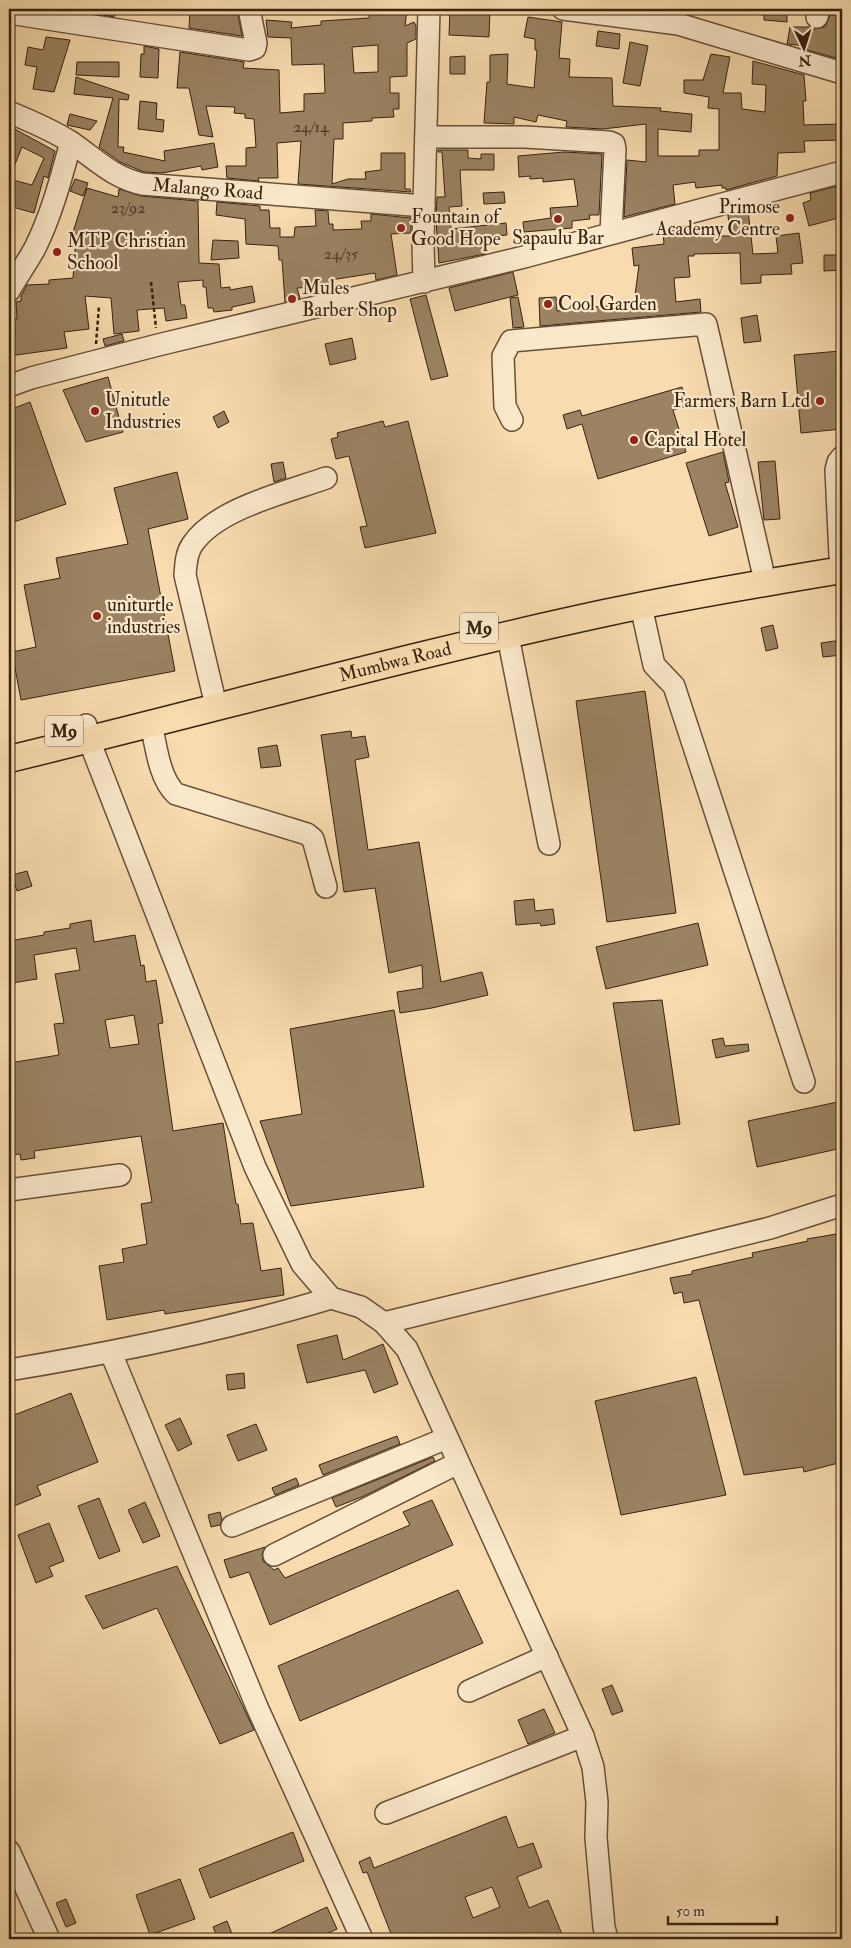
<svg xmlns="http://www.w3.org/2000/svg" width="851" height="1948" font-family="'IM FELL Double Pica',serif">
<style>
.building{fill:#9b8363;stroke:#372210;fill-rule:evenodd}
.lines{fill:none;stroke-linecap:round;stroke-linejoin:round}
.minor-casing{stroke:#675038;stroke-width:24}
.major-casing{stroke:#372210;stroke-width:29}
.path{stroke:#372210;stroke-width:2.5;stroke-dasharray:4 2.5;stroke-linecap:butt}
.minor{stroke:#fae8cb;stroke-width:21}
.major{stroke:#f8dcaf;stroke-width:26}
.poi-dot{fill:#8f2418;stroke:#fae8cb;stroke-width:2}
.labels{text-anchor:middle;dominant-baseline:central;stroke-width:4.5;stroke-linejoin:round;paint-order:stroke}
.number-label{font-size:16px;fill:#503a25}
.shield{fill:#fae8cb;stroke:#725d48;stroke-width:1}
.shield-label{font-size:18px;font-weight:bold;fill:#372210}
.street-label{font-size:19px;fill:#372210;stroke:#fae8cb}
.poi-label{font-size:19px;fill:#372210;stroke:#fae8cb;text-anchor:start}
</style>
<rect width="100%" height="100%" fill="#f8dcaf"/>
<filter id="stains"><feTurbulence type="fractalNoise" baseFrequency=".004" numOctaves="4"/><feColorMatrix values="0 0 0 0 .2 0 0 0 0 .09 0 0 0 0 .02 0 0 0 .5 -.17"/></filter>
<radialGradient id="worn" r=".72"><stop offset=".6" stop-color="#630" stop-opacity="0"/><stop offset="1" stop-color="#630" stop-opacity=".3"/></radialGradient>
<g class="building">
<polygon points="71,9 115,9 114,17"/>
<polygon points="190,9 237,9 242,36 189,28"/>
<path d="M370,9H407L405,26L414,22L416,26V39L407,43V76L390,77V93H399V109H393L394,117L372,118V121L343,123V139H334L332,184L348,179H366L365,172L381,170V153H405V189H410L411,192L298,184L301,141L277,143L278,178H258L259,181L227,178L226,166H246V148L256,147L254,119L245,118V114L234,113L235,107L206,106L213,137L199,135L189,88H177L180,52L244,62L243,68L279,70L280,113L304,111V94L325,93L324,64L292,65L291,38L268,37L266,20L292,22L291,28L321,25V21L369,18ZM378,45V72L354,73L352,47Z"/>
<polygon points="477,9 490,9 489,37 449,35 450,10 477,12"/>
<polygon points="764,9 787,9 787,22 764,20"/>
<polygon points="831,13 842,15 842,57 838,56 836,58 807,50 807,46 787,44 790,27 810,27 814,29 825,27"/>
<polygon points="528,17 562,22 559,58 570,59 569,77 612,78 613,106 661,108 660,111 692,114 691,132 658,129 658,156 699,156 699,150 719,150 719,109 708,108 709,97 684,93 684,80 703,80 711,54 730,57 723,93 741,93 742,109 765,112 766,85 752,84 753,61 804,75 806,101 803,101 804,125 842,124 842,140 804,141 805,152 778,153 777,176 726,190 726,188 722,188 722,185 696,188 695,182 673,185 675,204 624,217 627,160 646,162 646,124 603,129 566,127 567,121 538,115 536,122 514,117 514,124 484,123 487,82 490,82 490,55 508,54 507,84 534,88 537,50 535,50 535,39 524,37"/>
<polygon points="598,31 620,34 619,49 596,46"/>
<polygon points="46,37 70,40 54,92 33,89 37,67 25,65 28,47 43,50"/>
<polygon points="630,42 648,46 640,86 623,83"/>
<polygon points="144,46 159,49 158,78 140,77 141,54 144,54"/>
<polygon points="465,56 465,74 450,74 450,57"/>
<polygon points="77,62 119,62 119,77 76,75"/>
<polygon points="76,77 129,95 128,100 119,99 118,147 124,147 123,152 165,161 164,151 214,143 218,167 202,170 201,166 162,173 144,172 120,162 99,147 113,98 74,94"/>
<polygon points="140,101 157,103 156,119 164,120 163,132 138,129"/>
<polygon points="70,114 97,121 90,130 67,125"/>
<polygon points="9,126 55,151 48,178 44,176 34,213 9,206 9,179 32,185 44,158 22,147 9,179"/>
<polygon points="438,150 468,150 468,158 481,159 481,154 494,154 494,170 460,170 462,206 449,207 451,229 506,223 507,235 483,237 485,254 439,263 436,220 437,197 445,197 442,152 438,152"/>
<polygon points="564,152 602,154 599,215 589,215 590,219 572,221 572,228 524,232 523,222 551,218 550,208 578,206 574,179 543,182 543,178 530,179 530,176 519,177 518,156"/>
<polygon points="75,179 88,183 83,196 70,191"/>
<polygon points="842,185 842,217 809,226 803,203 811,200 810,193"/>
<polygon points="87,188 118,197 119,189 141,196 198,201 199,263 219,264 221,288 230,287 230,290 252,286 255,302 232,307 232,310 214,312 213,308 208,308 206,287 203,287 203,280 178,282 181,305 185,305 187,318 166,321 164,308 137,310 139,331 114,334 111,298 85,296 89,329 64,332 67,348 9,356 9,335 15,335 12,319 17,319 16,302 21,301 21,296 27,285 49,284 49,280 73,278 76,236 72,235"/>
<polygon points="504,192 505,203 484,204 483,193"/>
<polygon points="217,202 260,206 260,210 269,210 270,228 280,228 280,237 294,237 295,227 316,226 315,210 328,211 329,224 333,224 333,230 362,229 361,221 371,221 371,214 411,218 411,233 391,234 397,275 376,280 375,273 331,280 332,286 297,288 300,298 285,302 282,260 279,260 278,246 246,244 245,219 216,215"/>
<polygon points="748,210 753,254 778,253 776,236 799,233 803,263 791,264 792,274 761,275 761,283 741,284 740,253 694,254 694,256 688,256 690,277 674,278 676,302 700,299 701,312 540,326 539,298 556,297 557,311 634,303 639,265 634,266 632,248 664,244 663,233 691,225 692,236 730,236 728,215"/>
<polygon points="213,240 238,241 239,258 211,260"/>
<polygon points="824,255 842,255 842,270 824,271"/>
<polygon points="513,272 518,295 455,311 449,288"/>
<polygon points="426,295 448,376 431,380 410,299"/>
<polygon points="518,297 524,327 513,328 510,298"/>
<polygon points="757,315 761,341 744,343 741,318"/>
<polygon points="122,334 124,341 105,346 103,339"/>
<polygon points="352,338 356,359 330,365 325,344"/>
<polygon points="840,351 842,373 842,429 801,433 794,355"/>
<polygon points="108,377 123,432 86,442 63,390"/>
<polygon points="682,387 687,406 673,410 686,452 598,479 582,424 567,429 563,415 580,410 582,416"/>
<polygon points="30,402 66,504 14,522 9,506 9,410"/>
<polygon points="224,411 229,422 218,428 213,417"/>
<polygon points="383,421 385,427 408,421 436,533 365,548 360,527 367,526 349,456 336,459 331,439 338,437 337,433"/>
<polygon points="723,452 729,482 725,483 738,527 709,536 686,463"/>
<polygon points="775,461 780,519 764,520 758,462"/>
<polygon points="283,462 286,478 274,482 271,464"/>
<polygon points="177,472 188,519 148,529 175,671 21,700 12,652 36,647 24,585 60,578 56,558 128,544 114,488"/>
<polygon points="773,625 778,648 766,651 761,628"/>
<polygon points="842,640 842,655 823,657 821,643"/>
<polygon points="645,691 676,913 607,922 576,701"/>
<polygon points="351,731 352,738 365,736 369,757 355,760 368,850 419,842 441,982 482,972 488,995 432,1008 400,1013 397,992 423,988 422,965 389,973 375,888 344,892 321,735"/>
<polygon points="277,745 281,766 261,768 258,748"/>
<polygon points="27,871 32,886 17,891 12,875"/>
<polygon points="534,899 535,911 553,909 555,924 541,926 540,923 516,925 514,901"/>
<path d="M91,920L94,942L135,935L141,966L144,965L146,982L156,980L163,1023L158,1024L173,1131L223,1123L236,1204H238L241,1224L253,1223L261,1271L281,1268L284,1295L165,1314L164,1310L107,1320L99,1266L124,1262L122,1249L147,1244L141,1204L152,1202L141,1136L34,1151L35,1158L21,1160L20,1154L9,1155V1063L59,1055L54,1024L64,1023L55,974L80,970L76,948L34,955L37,979L12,983L9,964V941L44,935V932L70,928V924ZM134,1015L139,1044L110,1048L105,1020Z"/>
<polygon points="698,923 708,965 606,989 596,947"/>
<polygon points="662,1000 680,1124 634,1131 613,1003"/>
<polygon points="394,1010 424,1187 291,1206 260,1121 302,1114 290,1029"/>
<polygon points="723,1038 725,1046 748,1044 749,1051 716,1058 712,1040"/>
<polygon points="842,1101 842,1148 757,1167 748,1121"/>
<polygon points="842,1233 842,1462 804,1472 803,1467 744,1475 699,1300 684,1303 682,1292 674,1294 670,1278 692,1274 692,1271 753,1257 752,1253 808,1241 807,1239"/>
<polygon points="337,1335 343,1360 383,1344 398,1384 374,1393 365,1370 307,1383 297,1345"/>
<polygon points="244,1373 245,1388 228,1390 226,1375"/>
<polygon points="696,1377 726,1495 621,1515 595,1401"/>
<polygon points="71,1393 98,1462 37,1486 41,1495 9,1508 9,1417"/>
<polygon points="180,1418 192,1444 178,1451 165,1425"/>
<polygon points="256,1424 267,1450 238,1461 227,1435"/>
<polygon points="397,1436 400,1444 323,1475 319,1465"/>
<polygon points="433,1457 435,1461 364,1496 336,1507 332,1498"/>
<polygon points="296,1478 299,1485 275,1495 272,1488"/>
<polygon points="99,1498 120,1551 99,1559 78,1506"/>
<polygon points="432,1500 453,1545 270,1625 249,1572 230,1578 224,1560 265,1547 262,1554 263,1561 274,1570 278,1568 285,1578 410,1525 403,1512"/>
<polygon points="145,1502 160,1536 143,1543 128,1510"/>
<polygon points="220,1512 222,1520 220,1525 211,1527 208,1515"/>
<polygon points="49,1523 64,1561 49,1567 53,1576 36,1583 18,1535"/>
<polygon points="177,1566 254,1730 220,1744 157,1608 103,1629 85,1596"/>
<polygon points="458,1590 483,1643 300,1721 278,1666"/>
<polygon points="612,1685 623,1711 612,1715 602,1689"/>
<polygon points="544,1709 555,1733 528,1744 518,1720"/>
<path d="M506,1816L518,1848L533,1843L542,1867L517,1877L529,1908L548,1900L564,1939H393L367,1872L363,1873L359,1862L370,1857L374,1868ZM492,1887L500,1907L473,1918L465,1897Z"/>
<polygon points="293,1832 304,1861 210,1898 199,1869"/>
<polygon points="180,1879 195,1919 150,1935 136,1895"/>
<polygon points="66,1899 76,1923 66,1927 56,1903"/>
<polygon points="327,1907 337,1929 316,1939 258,1939"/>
<polygon points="227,1921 234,1939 218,1939 213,1927"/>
</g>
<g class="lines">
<defs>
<g id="minor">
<polyline points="563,9 678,24 842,73"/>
<polyline points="9,13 249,50 255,48 256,43 249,9"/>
<polyline points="817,17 819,9"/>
<path id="s1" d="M9,112C30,121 53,130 72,143C97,160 112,177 142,184L424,206"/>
<polyline points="426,137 525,137 609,142 614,144 615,149 611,233"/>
<polyline points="424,282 423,243 429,9"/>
<path d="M9,291C17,276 27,263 35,248C52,214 61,178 71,142"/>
<polyline points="9,386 31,378 158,345 524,257 842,172"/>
<polyline points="512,420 505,406 503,356 511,341 706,324 762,568"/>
<polyline points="840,556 836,470 838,462 842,457"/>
<polyline points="641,606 654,665 674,686 804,1082"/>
<polyline points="508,636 549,844"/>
<path d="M213,693L185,575C186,564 186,554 192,545C215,509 287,492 326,478"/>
<path d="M151,723C156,746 159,778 176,794L307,834L313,839L326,887"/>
<polyline points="86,725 89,740 255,1167 302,1264 331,1298 361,1307 384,1323 407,1349 583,1736 593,1767 597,1802 596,1838 604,1927 607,1939"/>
<polyline points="9,1190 120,1175"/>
<polyline points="384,1323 770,1228 842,1205"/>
<polyline points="111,1353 257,1707 362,1939"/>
<path d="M9,1370C117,1352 226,1330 331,1298"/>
<polyline points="232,1526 447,1438"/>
<polyline points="274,1555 458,1463"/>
<polyline points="469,1691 547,1656"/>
<polyline points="386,1813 583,1736"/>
<polyline points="9,1851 49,1939"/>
</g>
<g id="major">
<path id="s2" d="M9,759C208,711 405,656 605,613C684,596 763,583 842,570"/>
</g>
</defs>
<use href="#minor" class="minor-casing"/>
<use href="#major" class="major-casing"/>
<g class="path">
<polyline points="151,282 156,328"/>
<polyline points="96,344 99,306"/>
</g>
<use href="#minor" class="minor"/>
<use href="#major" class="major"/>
</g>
<g class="poi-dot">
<circle cx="790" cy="218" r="5"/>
<circle cx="558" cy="219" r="5"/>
<circle cx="401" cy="228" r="5"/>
<circle cx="57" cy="252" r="5"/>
<circle cx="292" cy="299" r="5"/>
<circle cx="548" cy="304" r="5"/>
<circle cx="820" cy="401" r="5"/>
<circle cx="95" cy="411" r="5"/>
<circle cx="634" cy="440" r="5"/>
<circle cx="97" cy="616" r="5"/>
</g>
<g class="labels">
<g class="number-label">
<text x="311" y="127">24/14</text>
<text x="128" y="208">23/92</text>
<text x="341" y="254">24/35</text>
</g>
<g class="shield">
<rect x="460" y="612.5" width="38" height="31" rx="4"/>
<rect x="45" y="715.5" width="38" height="31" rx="4"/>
</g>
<g class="shield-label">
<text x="479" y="628">M9</text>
<text x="64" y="731">M9</text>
</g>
<g class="street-label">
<text stroke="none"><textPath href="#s1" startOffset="218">Malango Road</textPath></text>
<text stroke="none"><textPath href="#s2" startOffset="398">Mumbwa Road</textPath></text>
</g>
<g class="poi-label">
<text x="780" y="207" text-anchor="end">Primose<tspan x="780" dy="22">Academy Centre</tspan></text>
<text x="411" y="217">Fountain of<tspan x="411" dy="22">Good Hope</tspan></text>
<text x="558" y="238" text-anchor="middle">Sapaulu Bar</text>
<text x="67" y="241">MTP Christian<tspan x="67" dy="22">School</tspan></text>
<text x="302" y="288">Mules<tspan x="302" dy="22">Barber Shop</tspan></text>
<text x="558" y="304">Cool Garden</text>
<text x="105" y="400">Unitutle<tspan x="105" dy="22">Industries</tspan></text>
<text x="810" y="401" text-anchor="end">Farmers Barn Ltd</text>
<text x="644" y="440">Capital Hotel</text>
<text x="107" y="605">uniturtle<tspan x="107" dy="22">industries</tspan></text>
</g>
</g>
<rect width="851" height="1948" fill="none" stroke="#f8dcaf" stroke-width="30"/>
<rect x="10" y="10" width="831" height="1928" fill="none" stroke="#372210" stroke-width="2.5"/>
<rect x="15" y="15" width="821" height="1918" fill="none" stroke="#372210"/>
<g transform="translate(804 48) rotate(176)" stroke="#fae8cb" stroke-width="4" paint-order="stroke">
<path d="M0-4L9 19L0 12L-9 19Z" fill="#372210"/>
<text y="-8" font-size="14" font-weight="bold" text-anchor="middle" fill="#372210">N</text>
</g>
<path d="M668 1916v8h109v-8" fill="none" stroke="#372210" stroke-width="2.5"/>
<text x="676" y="1916" font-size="15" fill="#372210" stroke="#fae8cb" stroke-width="4" paint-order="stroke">50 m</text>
<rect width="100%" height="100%" filter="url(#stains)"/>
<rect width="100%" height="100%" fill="url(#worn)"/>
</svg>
